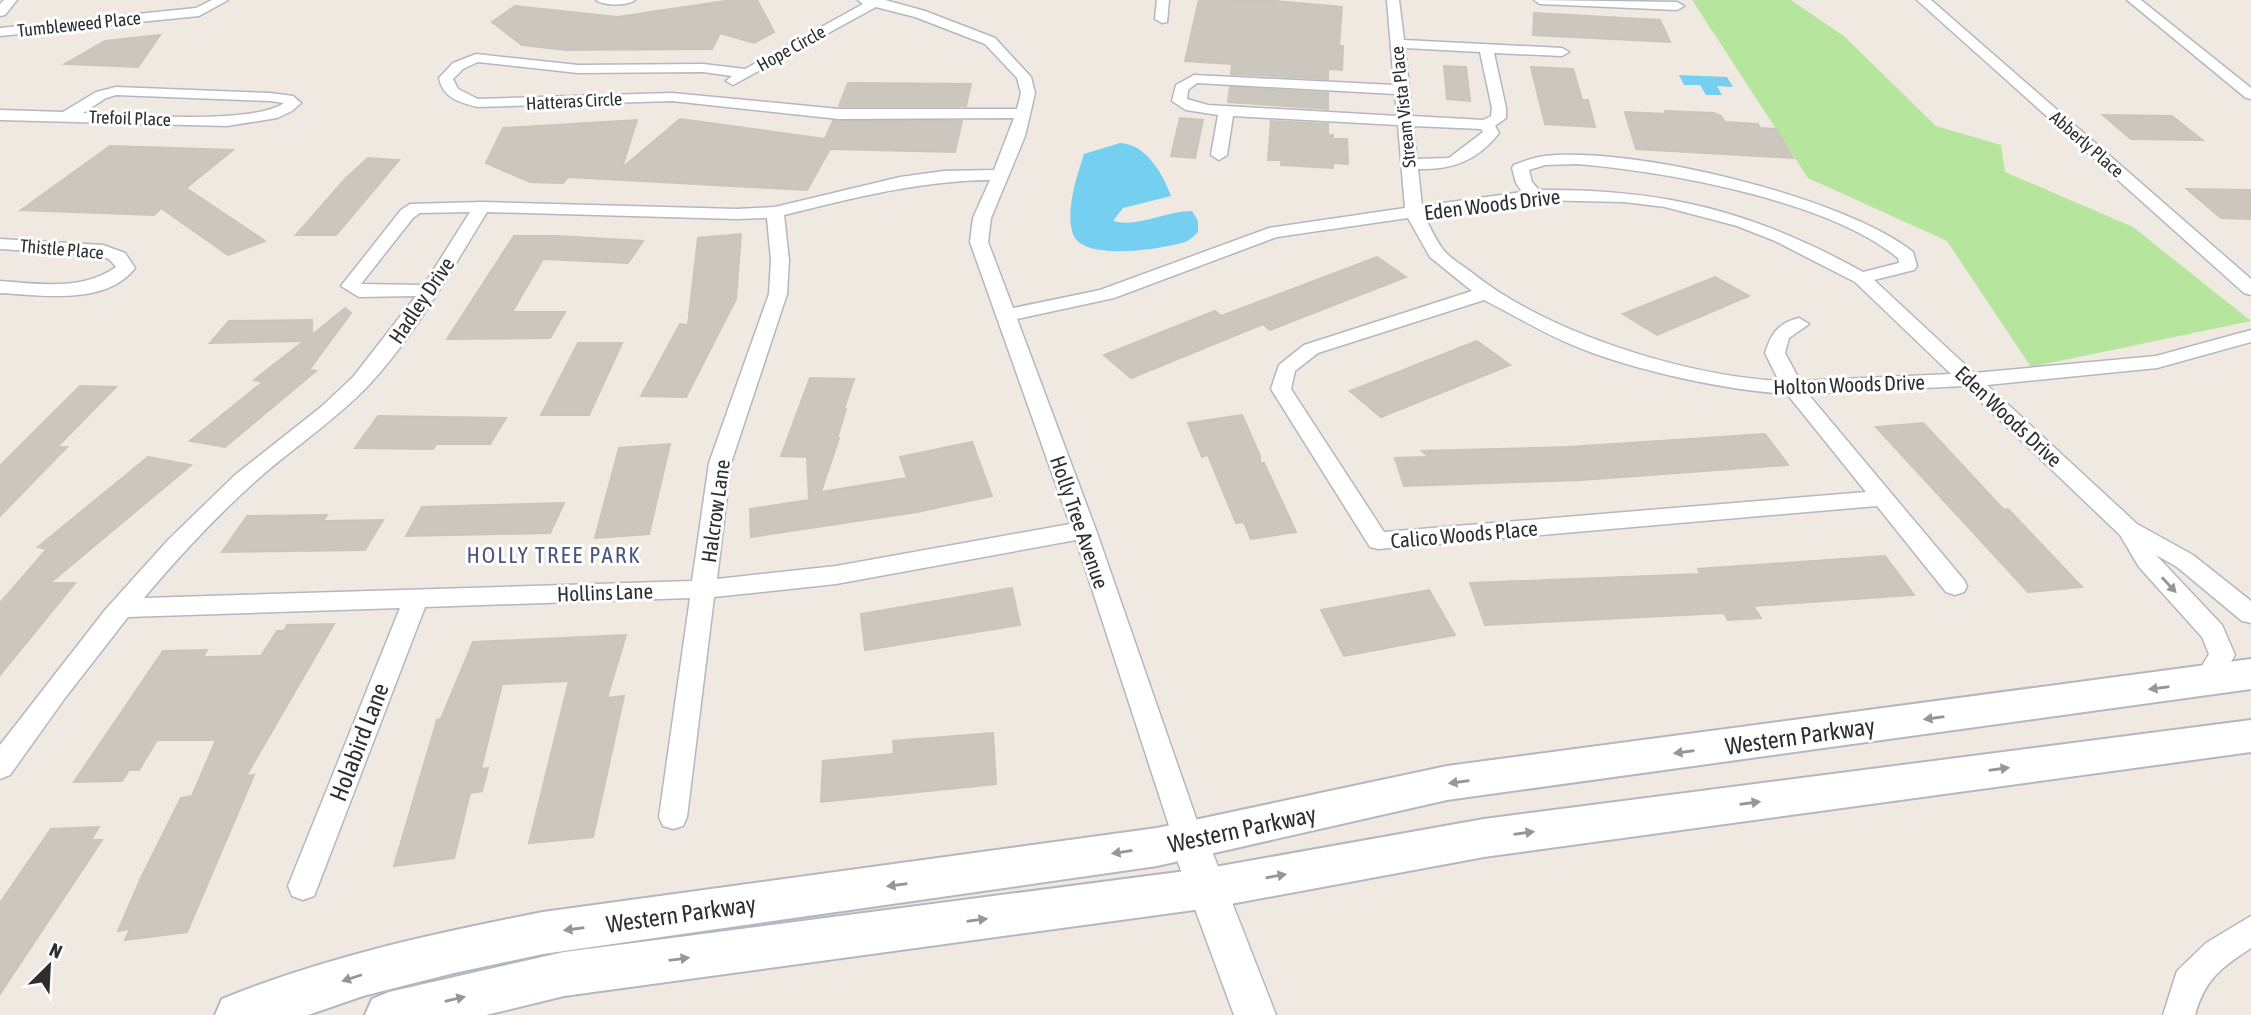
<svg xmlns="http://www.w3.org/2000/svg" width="2251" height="1015" font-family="'Asap Condensed',sans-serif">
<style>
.green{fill:#b6e59e}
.water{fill:#75cff0}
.building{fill:#cbc7bf;stroke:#cbc5ba;stroke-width:2}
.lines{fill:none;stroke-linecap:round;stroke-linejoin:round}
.minor-casing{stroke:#b4b7c1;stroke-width:3}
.tertiary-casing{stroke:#b4b7c1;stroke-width:3}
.secondary-casing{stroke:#b4b7c1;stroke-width:4}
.minor{fill:#fff;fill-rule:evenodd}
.tertiary{fill:#fff;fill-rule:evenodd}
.secondary{fill:#fff;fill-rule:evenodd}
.oneway{fill:#969696}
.labels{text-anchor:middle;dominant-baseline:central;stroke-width:6;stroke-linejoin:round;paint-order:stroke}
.far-street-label{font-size:18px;fill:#2e2e2e;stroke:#fff}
.street-label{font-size:21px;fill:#2e2e2e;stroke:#fff}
.neighbourhood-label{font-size:23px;letter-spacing:2px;fill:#4d5680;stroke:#fff}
.near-street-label{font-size:24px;fill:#2e2e2e;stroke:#fff}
</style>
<rect width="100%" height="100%" fill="#efe9e1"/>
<polygon class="green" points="1692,0 1791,0 1845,37 1936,126 2001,145 2005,172 2133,227 2251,321 2031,367 1947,241 1808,178"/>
<g class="water">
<polygon points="1679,75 1727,77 1733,87 1717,86 1722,95 1706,95 1700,85 1684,85"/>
<path d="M1120,143C1146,144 1163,174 1171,196L1123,208L1113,221C1138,228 1165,211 1192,211L1198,221V232C1194,236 1190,240 1185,242C1162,249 1083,262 1073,234C1065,211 1077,176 1084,154Z"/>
</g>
<g class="building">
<polygon points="732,0 757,0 774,32 754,43 720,33 712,49 566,50 522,45 492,22 515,6 617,17"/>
<polygon points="1199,0 1275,1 1342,7 1339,46 1343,46 1342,70 1328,69 1328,79 1231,74 1232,64 1185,61"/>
<polygon points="1534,13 1660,20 1670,42 1533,35"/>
<polygon points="160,35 138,67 65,64 105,41"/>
<polygon points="1444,66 1466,67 1470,101 1447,99"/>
<polygon points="1531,67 1573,69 1582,100 1588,100 1595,127 1545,124"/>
<polygon points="848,83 971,84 966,106 839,106"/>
<polygon points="1230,87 1328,93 1328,109 1228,102"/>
<polygon points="1665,111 1714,113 1721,116 1725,122 1758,124 1760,128 1776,129 1793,158 1636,149 1625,112 1666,114"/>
<polygon points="2103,115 2172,116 2202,140 2131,139"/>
<polygon points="1180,118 1203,120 1195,158 1171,156"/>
<polygon points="680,119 825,139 833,121 962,121 955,152 830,149 807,190 568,177 563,183 530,182 486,163 503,128 637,120 622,168"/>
<polygon points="1271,121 1328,124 1328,135 1333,135 1333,139 1347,139 1348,164 1333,163 1333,168 1281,165 1281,160 1268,160"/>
<polygon points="110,146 233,150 186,188 265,241 228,255 161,208 154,215 21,210"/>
<polygon points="368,158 399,160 336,235 296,235 346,178"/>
<polygon points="2187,189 2251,190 2251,219 2221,218"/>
<polygon points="741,234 736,299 686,397 641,396 680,324 688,325 698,238"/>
<polygon points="514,236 557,236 643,241 628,263 543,259 512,312 565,312 550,338 447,339"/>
<polygon points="1377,257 1406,277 1270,330 1263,324 1131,378 1104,355 1215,311 1221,316"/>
<polygon points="1715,277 1749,296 1657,335 1623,314"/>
<polygon points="345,308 351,313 309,370 316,371 225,447 190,441 263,382 254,380 304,341 210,343 229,321 312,320 312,335"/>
<polygon points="1477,341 1510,365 1381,417 1350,391"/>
<polygon points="578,343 622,343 589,415 541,415"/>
<polygon points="810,378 854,379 844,409 846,409 837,438 839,438 821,492 907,478 900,457 972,442 992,496 917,512 751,537 750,509 809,500 807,457 781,456"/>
<polygon points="80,386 116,387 57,447 67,447 0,516 0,466"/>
<polygon points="1242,415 1260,456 1260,463 1264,463 1296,532 1251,539 1244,522 1236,523 1208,455 1202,457 1188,423"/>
<polygon points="378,416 506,418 490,444 436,444 433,449 355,448"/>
<polygon points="1923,423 2004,510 2008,509 2082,587 2028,592 1876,427"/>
<polygon points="1765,434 1788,465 1581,480 1404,486 1395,458 1429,457 1422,451 1568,447"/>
<polygon points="670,444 649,534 595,538 619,448"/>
<polygon points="148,457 191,465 50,583 75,583 0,675 0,603 47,549 38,547"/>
<polygon points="564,503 550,533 406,536 422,507"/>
<polygon points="327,515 323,521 383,520 365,550 222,552 247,516"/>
<polygon points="1885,556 1914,595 1753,606 1761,618 1728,620 1724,613 1485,625 1470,583 1700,574 1698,569"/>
<polygon points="1012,588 1020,625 865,650 861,614"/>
<polygon points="1429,590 1455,635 1344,656 1321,610"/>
<polygon points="334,624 246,776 254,775 187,932 125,940 130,929 118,931 141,878 181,798 192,796 216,740 157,740 139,770 129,770 122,781 74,782 163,651 207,650 203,657 261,656 277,631 284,631 287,625"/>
<polygon points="626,635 607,698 624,696 593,837 529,843 569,681 502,684 481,769 488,768 482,791 470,793 454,858 394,866 437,720 441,719 473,642"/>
<polygon points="993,733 996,784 821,802 823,761 894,754 893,741"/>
<polygon points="99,827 91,840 102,840 0,994 0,903 51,829"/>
</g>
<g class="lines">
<defs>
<g id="minor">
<polygon points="4,0 17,0 5,15 0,16 0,4"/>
<polygon points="212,0 228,0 199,16 0,36 0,28 196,8"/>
<path d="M596,0H635C627,6 604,6 596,0Z"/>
<path d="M858,0H885L925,11L995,38L1031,77L1035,93L1025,136L991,218L988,242L1013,308L1100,290L1269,228L1405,208L1398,125L1233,116L1227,155L1219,160L1211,155L1218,115L1186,110L1172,101L1176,85L1194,75L1394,85L1387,0H1399L1404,40L1562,48L1569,52L1562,56L1494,53L1506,108V118L1495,126L1499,133C1477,161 1452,170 1418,169L1422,206L1522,192L1516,183L1512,168L1514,165C1524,161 1535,157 1545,156C1633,146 1844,197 1913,252L1917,266L1914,270L1874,280L1974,373L2156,356L2251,330V342L2157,368L1987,385L2137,524L2193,555L2251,601V623L2242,621L2177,567L2156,555L2222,625L2235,655L2215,688L2206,691L2197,688L2193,681L2209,654L2202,637L2139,567L2120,535L1964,386L1808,394L1964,580L1967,586L1964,592L1955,595L1946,592L1877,506L1378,549L1370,547L1271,389L1279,365L1304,345L1472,291L1430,257L1408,218L1277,237L1114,298L1017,319L1096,530L1204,841L1199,850L1189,854L1179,850L1174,841L1076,540L836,584L714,597L687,817L683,826L673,829L663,826L659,817L690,598L425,607L318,886L314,896L303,900L292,896L288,886L400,608L128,617L65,698L10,775L0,779V745L105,610L168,540L235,475L321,407L353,377L416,296L359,297L341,286L401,210L410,204L482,202L737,209L775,207L900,177L944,171L994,170L1014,118L839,119L672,101L478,107C460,103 443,98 439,78L453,63L476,54L578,65L703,64L745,69L863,4ZM876,7L915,17L985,44L1017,78L1021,93L1017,109H839L672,93L478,99L458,89L453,79L463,69L478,62L578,73L703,72L732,76L726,81L733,85ZM1405,48L1480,52L1492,108L1491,116L1483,120L1412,116ZM1197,83L1395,94L1397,116L1208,105L1187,99L1188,90ZM1413,126L1481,129L1483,132L1449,158L1417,159ZM1578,164C1669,172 1827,200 1898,258L1899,263L1863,272C1753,211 1665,189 1539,190L1532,182L1529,170L1545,165ZM990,180L973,218L970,242L1070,524L836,566L717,579L731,463L787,294L789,260L784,215C854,198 917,181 990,180ZM1534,200L1624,202L1665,207L1737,226L1775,241L1855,282L1951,374L1800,381L1785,353L1789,338L1809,324L1799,318C1778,323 1771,334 1765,353L1779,381C1682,375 1547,333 1471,272C1462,265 1449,258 1442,248C1435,239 1430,226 1424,216ZM470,212L424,285L361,284L413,218L420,213ZM487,212L737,219L767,218L771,260L769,294L709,463L692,581L144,598C181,554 222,510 266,472C299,444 336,419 367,387C415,336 450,272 487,212ZM1484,300C1510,313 1535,328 1561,340C1620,368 1723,390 1787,394L1866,492L1384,532L1291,389L1295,371L1318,353Z"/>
<polygon points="1157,0 1169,0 1167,22 1162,23 1155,19"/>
<polygon points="1534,0 1677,2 1684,6 1677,10 1540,4"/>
<polygon points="1917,0 1931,0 2251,279 2251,295 2244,293"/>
<polygon points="2127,0 2141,0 2251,88 2251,99 2246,98"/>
<path d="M116,87L270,93L293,96L301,103L292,111L277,118L227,126L0,120V110L63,112L96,92ZM116,95L270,101L284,103C249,126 129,114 83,113L106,98Z"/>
<path d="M0,239L103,245L125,253L135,268C106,306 41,295 0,293V281C40,284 82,291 116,267L109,259L98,255L0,249Z"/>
<path d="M2251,916V948C2221,968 2205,979 2195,1015H2163L2177,971L2206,943Z"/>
</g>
<polygon id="tertiary" points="1189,824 1203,829 1208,841 1276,1015 1234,1015 1170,841 1175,829"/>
<g id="secondary">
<path d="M2251,659V689L1447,800L1157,866L543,954L454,973L363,996L308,1015H215L222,999C325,957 435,933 543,912L1157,828L1447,766Z"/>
<polygon points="2251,720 2251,752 1484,857 1209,908 564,996 486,1015 365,1015 372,999 389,992 564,952 1209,868 1484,819"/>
</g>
</defs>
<use href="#minor" class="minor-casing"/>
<use href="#tertiary" class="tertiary-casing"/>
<use href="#secondary" class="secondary-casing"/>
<use href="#minor" class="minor"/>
<use href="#tertiary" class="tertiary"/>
<use href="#secondary" class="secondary"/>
</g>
<defs><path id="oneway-solid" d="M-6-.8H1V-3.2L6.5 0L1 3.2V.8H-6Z" transform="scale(1.75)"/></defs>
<g class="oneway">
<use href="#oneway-solid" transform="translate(2169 585) rotate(47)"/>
<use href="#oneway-solid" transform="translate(2159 688) rotate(172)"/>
<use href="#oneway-solid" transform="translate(1934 718) rotate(172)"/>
<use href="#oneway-solid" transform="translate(1684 752) rotate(172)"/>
<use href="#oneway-solid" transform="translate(1999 769) rotate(-8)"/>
<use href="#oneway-solid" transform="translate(1459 782) rotate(172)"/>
<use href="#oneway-solid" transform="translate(1750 803) rotate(-8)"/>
<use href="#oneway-solid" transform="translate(1524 833) rotate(-8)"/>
<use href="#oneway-solid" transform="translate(1122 852) rotate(171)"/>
<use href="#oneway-solid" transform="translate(1276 876) rotate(-10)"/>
<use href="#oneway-solid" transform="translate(897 885) rotate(172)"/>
<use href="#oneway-solid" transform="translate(977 920) rotate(-8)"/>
<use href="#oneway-solid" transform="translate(574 929) rotate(172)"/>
<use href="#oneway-solid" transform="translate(679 959) rotate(-7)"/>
<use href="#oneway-solid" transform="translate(352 978) rotate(162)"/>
<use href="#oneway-solid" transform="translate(455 999) rotate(-13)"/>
</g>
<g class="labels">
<g class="far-street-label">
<text transform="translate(79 24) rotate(-6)">Tumbleweed Place</text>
<text transform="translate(791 48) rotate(-29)">Hope Circle</text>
<text transform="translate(574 101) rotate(-3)">Hatteras Circle</text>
<text transform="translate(1403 107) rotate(-96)">Stream Vista Place</text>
<text transform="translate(130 118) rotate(2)">Trefoil Place</text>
<text transform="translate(2087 144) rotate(41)">Abberly Place</text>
<text transform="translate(62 249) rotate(5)">Thistle Place</text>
</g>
<g class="street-label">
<text transform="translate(1492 204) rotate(-7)">Eden Woods Drive</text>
<text transform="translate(421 300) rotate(-56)">Hadley Drive</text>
<text transform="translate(1849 384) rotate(-2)">Holton Woods Drive</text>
<text transform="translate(2009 416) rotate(43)">Eden Woods Drive</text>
<text transform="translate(715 511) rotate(-82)">Halcrow Lane</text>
<text transform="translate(1080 522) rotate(71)">Holly Tree Avenue</text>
<text transform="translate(1464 534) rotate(-5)">Calico Woods Place</text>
<text transform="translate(605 592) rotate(-2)">Hollins Lane</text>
</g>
<g class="neighbourhood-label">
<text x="554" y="555">HOLLY TREE PARK</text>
</g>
<g class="near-street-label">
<text transform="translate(1800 736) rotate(-8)">Western Parkway</text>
<text transform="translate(359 742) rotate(-69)">Holabird Lane</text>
<text transform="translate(1242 829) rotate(-12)">Western Parkway</text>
<text transform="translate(681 914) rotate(-8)">Western Parkway</text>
</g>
</g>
<g transform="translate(49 966) rotate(24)" stroke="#ffffff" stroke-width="5" paint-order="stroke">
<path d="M0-5L12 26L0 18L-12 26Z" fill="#2e2e2e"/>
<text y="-10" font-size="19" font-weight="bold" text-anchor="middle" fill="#2e2e2e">N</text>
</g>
</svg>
